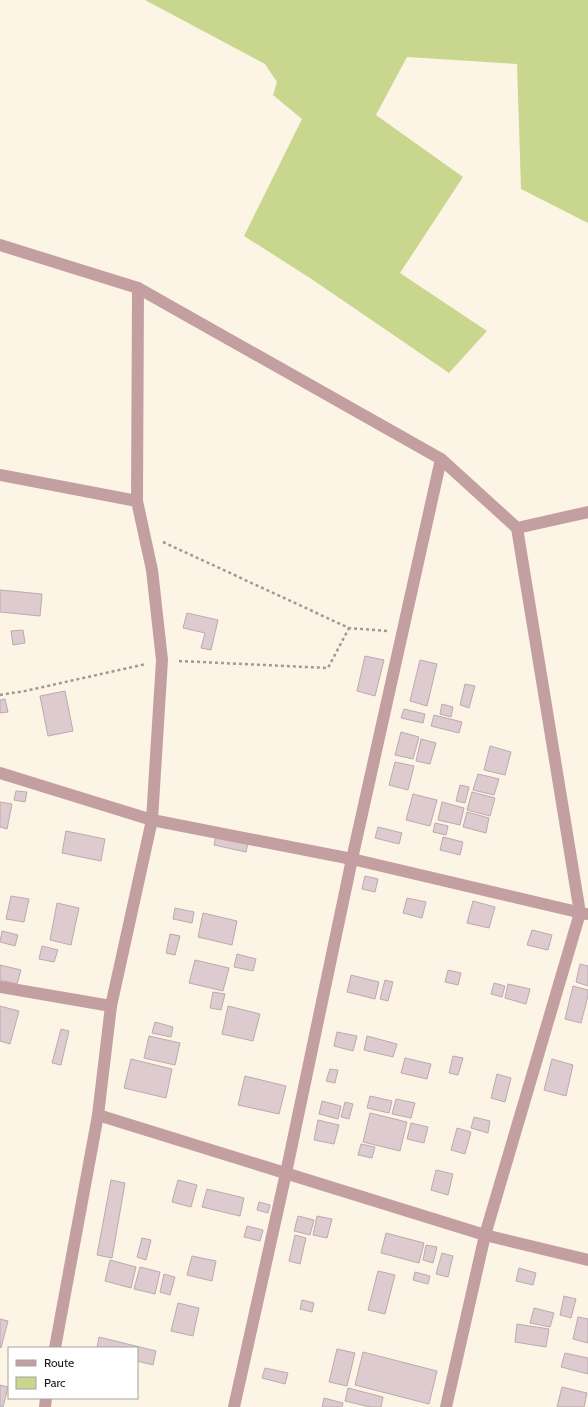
<svg xmlns="http://www.w3.org/2000/svg" width="588" height="1407" font-family="Cabin,sans-serif">
<style>
.green{fill:#c9d78e}
.building{fill:#ddcbd0;stroke:#bbaaaf}
.lines{fill:none;stroke-linecap:round;stroke-linejoin:round}
.path{stroke:#a09b90;stroke-width:2.5;stroke-dasharray:3 3;stroke-linecap:butt}
.minor{stroke:#c49fa2;stroke-width:12}
</style>
<rect width="100%" height="100%" fill="#fcf5e6"/>
<polygon class="green" points="145,0 588,0 588,223 521,189 517,64 407,57 376,115 463,177 400,273 487,331 449,373 310,278 244,236 302,119 273,95 277,82 265,64"/>
<g class="building">
<polygon points="0,590 42,594 40,616 0,612"/>
<polygon points="187,613 218,620 211,650 201,648 205,633 183,628"/>
<polygon points="23,630 25,643 13,645 11,631"/>
<polygon points="365,656 384,660 375,696 357,691"/>
<polygon points="420,660 437,664 427,706 410,701"/>
<polygon points="465,684 475,686 469,708 460,705"/>
<polygon points="65,691 73,731 48,736 40,696"/>
<polygon points="5,699 8,712 0,713 0,700"/>
<polygon points="442,704 453,707 451,717 440,714"/>
<polygon points="404,709 425,714 423,723 401,718"/>
<polygon points="434,715 462,722 459,733 431,726"/>
<polygon points="401,732 419,737 413,759 395,755"/>
<polygon points="421,739 436,743 430,764 416,761"/>
<polygon points="490,746 511,752 505,775 484,770"/>
<polygon points="395,762 414,766 408,790 389,785"/>
<polygon points="478,774 499,779 494,795 473,790"/>
<polygon points="460,785 469,787 465,803 456,801"/>
<polygon points="16,791 27,792 25,802 14,800"/>
<polygon points="472,792 495,798 490,816 467,810"/>
<polygon points="413,794 437,800 430,826 406,820"/>
<polygon points="0,802 12,804 7,829 0,827"/>
<polygon points="442,802 464,808 460,825 438,820"/>
<polygon points="467,812 489,818 486,833 463,827"/>
<polygon points="435,823 448,826 446,835 433,832"/>
<polygon points="378,827 402,833 399,844 375,838"/>
<polygon points="66,831 105,839 101,861 62,853"/>
<polygon points="216,835 248,843 246,852 214,845"/>
<polygon points="443,837 463,842 460,855 440,850"/>
<polygon points="365,876 378,879 375,892 362,889"/>
<polygon points="11,896 29,899 24,922 6,919"/>
<polygon points="407,898 426,902 422,918 403,913"/>
<polygon points="473,901 495,907 489,928 467,923"/>
<polygon points="57,903 79,908 71,945 50,940"/>
<polygon points="175,908 194,912 192,923 173,919"/>
<polygon points="203,913 237,921 232,945 198,937"/>
<polygon points="532,930 552,935 548,950 527,945"/>
<polygon points="2,931 18,935 15,946 0,942"/>
<polygon points="170,934 180,936 175,955 166,953"/>
<polygon points="42,946 58,950 54,962 39,959"/>
<polygon points="237,954 256,959 253,971 234,967"/>
<polygon points="195,960 229,968 223,991 189,983"/>
<polygon points="580,964 588,966 588,986 576,982"/>
<polygon points="0,965 21,970 17,984 0,980"/>
<polygon points="448,970 461,973 458,985 445,982"/>
<polygon points="351,975 379,982 375,999 347,992"/>
<polygon points="385,980 393,982 388,1001 380,999"/>
<polygon points="494,983 505,986 502,997 491,994"/>
<polygon points="508,984 530,989 526,1004 505,998"/>
<polygon points="573,986 588,990 588,996 581,1023 565,1019"/>
<polygon points="213,992 225,994 221,1010 210,1008"/>
<polygon points="0,1006 19,1011 10,1044 0,1041"/>
<polygon points="228,1006 260,1014 253,1041 222,1034"/>
<polygon points="155,1022 173,1027 171,1037 152,1033"/>
<polygon points="61,1029 69,1031 61,1065 52,1063"/>
<polygon points="337,1032 357,1036 353,1051 334,1046"/>
<polygon points="149,1036 180,1043 175,1065 144,1058"/>
<polygon points="367,1036 397,1044 393,1057 364,1050"/>
<polygon points="453,1056 463,1058 458,1075 449,1073"/>
<polygon points="405,1058 431,1064 427,1079 401,1073"/>
<polygon points="131,1059 172,1069 166,1098 124,1088"/>
<polygon points="552,1059 573,1065 566,1096 544,1090"/>
<polygon points="330,1069 338,1070 335,1083 326,1081"/>
<polygon points="497,1074 511,1078 505,1102 491,1098"/>
<polygon points="245,1076 286,1086 279,1114 238,1105"/>
<polygon points="370,1096 392,1101 389,1113 367,1108"/>
<polygon points="396,1099 415,1103 411,1118 392,1114"/>
<polygon points="322,1101 341,1106 338,1119 319,1114"/>
<polygon points="345,1102 353,1104 349,1119 341,1117"/>
<polygon points="370,1113 407,1122 400,1151 363,1142"/>
<polygon points="474,1117 490,1121 488,1133 471,1128"/>
<polygon points="318,1120 339,1125 334,1144 314,1140"/>
<polygon points="411,1123 428,1127 424,1143 407,1139"/>
<polygon points="457,1128 471,1132 465,1154 451,1150"/>
<polygon points="361,1144 375,1147 372,1158 358,1155"/>
<polygon points="436,1170 453,1174 448,1195 431,1190"/>
<polygon points="111,1180 125,1183 112,1258 97,1255"/>
<polygon points="178,1180 197,1185 191,1207 172,1202"/>
<polygon points="207,1189 244,1198 240,1216 202,1207"/>
<polygon points="259,1202 270,1205 268,1213 257,1210"/>
<polygon points="298,1216 314,1220 310,1235 294,1231"/>
<polygon points="317,1216 332,1219 327,1238 313,1235"/>
<polygon points="247,1226 263,1230 260,1241 244,1237"/>
<polygon points="386,1233 424,1243 419,1263 381,1253"/>
<polygon points="295,1235 306,1238 300,1264 289,1261"/>
<polygon points="142,1238 151,1240 146,1260 137,1257"/>
<polygon points="426,1245 437,1247 433,1263 423,1260"/>
<polygon points="442,1253 453,1256 448,1277 436,1274"/>
<polygon points="192,1256 216,1261 212,1281 187,1275"/>
<polygon points="110,1260 136,1267 131,1288 105,1281"/>
<polygon points="140,1267 160,1272 155,1294 134,1289"/>
<polygon points="519,1268 536,1273 533,1285 516,1281"/>
<polygon points="378,1271 395,1275 385,1314 368,1310"/>
<polygon points="415,1272 430,1276 428,1284 413,1280"/>
<polygon points="164,1274 175,1277 170,1295 160,1292"/>
<polygon points="564,1296 576,1299 571,1318 560,1315"/>
<polygon points="302,1300 314,1303 312,1312 300,1309"/>
<polygon points="178,1303 199,1308 193,1336 171,1331"/>
<polygon points="534,1308 554,1313 550,1327 530,1323"/>
<polygon points="578,1317 588,1319 588,1343 573,1339"/>
<polygon points="0,1319 8,1321 1,1348 0,1347"/>
<polygon points="517,1324 549,1329 546,1347 515,1342"/>
<polygon points="99,1337 156,1351 153,1365 137,1361 137,1348 97,1348"/>
<polygon points="337,1349 355,1353 347,1386 329,1382"/>
<polygon points="363,1352 437,1371 429,1404 355,1385"/>
<polygon points="565,1353 588,1358 588,1374 561,1367"/>
<polygon points="265,1368 288,1373 285,1384 262,1378"/>
<polygon points="0,1385 8,1387 3,1407 0,1407"/>
<polygon points="562,1387 587,1393 584,1407 557,1407"/>
<polygon points="348,1388 383,1397 381,1407 370,1407 345,1401"/>
<polygon points="324,1398 343,1403 342,1407 322,1407"/>
</g>
<g class="lines">
<g class="path">
<polyline points="163,542 349,628 387,631"/>
<polyline points="179,661 328,668 349,628"/>
<polyline points="0,695 25,691 146,664"/>
</g>
<g class="minor">
<polyline points="0,245 138,288 441,459 517,528 588,512"/>
<polyline points="0,475 137,501"/>
<polyline points="0,773 152,820 352,859 586,914"/>
<polyline points="0,987 111,1006"/>
<polyline points="98,1115 485,1235 588,1260"/>
<polyline points="55,1348 98,1115 111,1006 152,820 162,660 152,570 137,501 138,288"/>
<polyline points="45,1407 46,1398"/>
<polyline points="234,1407 286,1173 352,859 441,459"/>
<polyline points="446,1407 485,1235 580,913 517,528"/>
</g>
</g>
<rect x="8" y="1347" width="130" height="52" fill="#ffffff" stroke="#a4a3a1"/>
<rect x="16" y="1360" width="20" height="6" fill="#c49fa2" stroke="#a4a3a1"/>
<text x="44" y="1367" font-size="12" fill="#1b1813">Route</text>
<rect x="16" y="1377" width="20" height="12" fill="#c9d78e" stroke="#a4a3a1"/>
<text x="44" y="1387" font-size="12" fill="#1b1813">Parc</text>
</svg>
